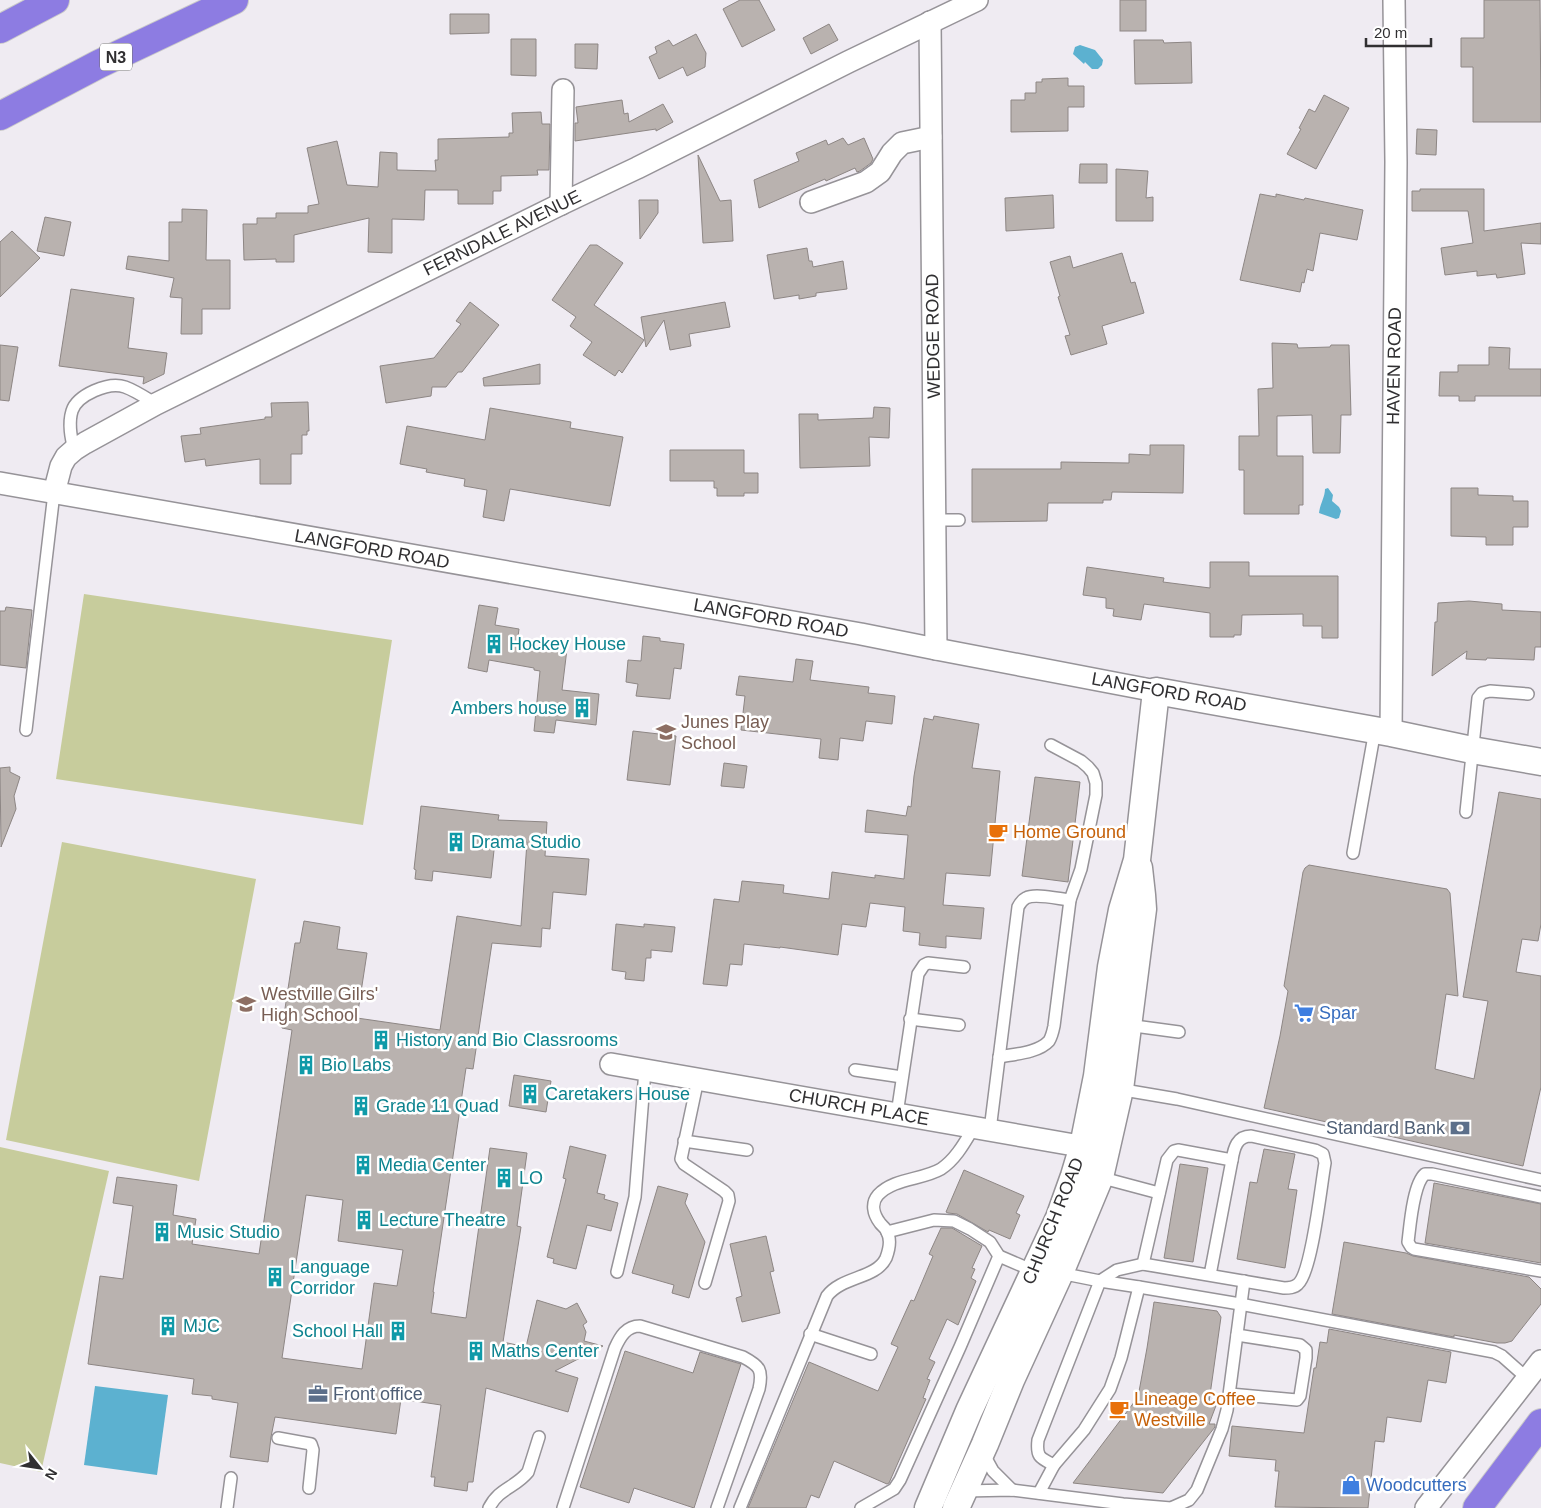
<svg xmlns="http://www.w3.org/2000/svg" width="1541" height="1508" font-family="Helvetica,sans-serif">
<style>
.green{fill:#c7cc9c}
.water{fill:#5cb1d0}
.building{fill:#b9b2af;stroke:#8d8684;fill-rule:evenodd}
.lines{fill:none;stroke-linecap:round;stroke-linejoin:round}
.service-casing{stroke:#969398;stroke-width:14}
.minor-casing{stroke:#969398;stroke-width:24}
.tertiary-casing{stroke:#969398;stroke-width:29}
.motorway-casing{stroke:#c9c9c9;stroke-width:30}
.service{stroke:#fff;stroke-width:11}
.minor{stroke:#fff;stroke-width:21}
.tertiary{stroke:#fff;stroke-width:26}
.motorway{stroke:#8d7ce2;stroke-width:28}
.labels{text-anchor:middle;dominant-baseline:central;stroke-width:5;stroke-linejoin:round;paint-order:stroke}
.shield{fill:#fff;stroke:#6e6d6f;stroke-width:1}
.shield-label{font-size:16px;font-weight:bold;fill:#302f31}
.street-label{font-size:18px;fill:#302f31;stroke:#fff}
.culture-label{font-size:18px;fill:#0d838f;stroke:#fff;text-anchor:start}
.education-label{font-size:18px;fill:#785e54;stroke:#fff;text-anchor:start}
.food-label{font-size:18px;fill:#c56008;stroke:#fff;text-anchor:start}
.shop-label{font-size:18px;fill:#366cbe;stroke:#fff;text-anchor:start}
.service-label{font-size:18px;fill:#4e5e75;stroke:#fff;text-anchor:end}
</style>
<rect width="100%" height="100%" fill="#efebf2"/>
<g class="green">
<polygon points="84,594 392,640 363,825 56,779"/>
<polygon points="62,842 256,879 199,1181 6,1140"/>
<polygon points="0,1147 109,1171 41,1472 0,1463"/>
</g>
<g class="water">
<polygon points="1080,45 1095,50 1103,60 1102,65 1098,69 1092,69 1085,62 1084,64 1073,54 1075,47"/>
<path d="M1328,488L1333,495L1332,501L1339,507L1341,511L1339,518L1336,519L1319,513C1320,504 1325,497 1325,489Z"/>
<polygon points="95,1386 168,1395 157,1475 84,1465"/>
</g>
<g class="building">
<polygon points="740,0 759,0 775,30 742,47 723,9"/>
<rect x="1120" y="0" width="26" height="31"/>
<polygon points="1484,0 1540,0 1541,122 1473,122 1473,67 1461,67 1461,38 1484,38"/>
<polygon points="450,14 489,14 489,33 450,34"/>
<polygon points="829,24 838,40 811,54 803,38"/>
<polygon points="696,34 706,53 705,67 687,76 683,67 659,79 649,57 657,53 655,47 669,40 673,46"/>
<polygon points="511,39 536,39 536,76 511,75"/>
<polygon points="1134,40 1163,40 1164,43 1191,42 1192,83 1135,84"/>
<polygon points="575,44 598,44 597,69 575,68"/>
<polygon points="1068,78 1068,86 1084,86 1084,107 1068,107 1068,131 1011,132 1011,100 1025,100 1025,93 1036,93 1036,82 1042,82 1042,79"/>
<polygon points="1324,95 1349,108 1316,169 1287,154 1301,129 1299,128 1309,109 1315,112"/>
<polygon points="622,100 624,114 628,113 629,122 663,104 673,122 656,131 656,129 575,141 575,123 578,123 576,107"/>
<polygon points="541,112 542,124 550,124 549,170 537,170 538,175 501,176 501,191 493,191 493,204 458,204 458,190 425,190 424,220 392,219 392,253 368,252 369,218 294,235 294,262 276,262 276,259 244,260 243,224 257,224 257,218 276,218 276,213 308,213 308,206 319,204 307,148 337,141 347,185 378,187 380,152 397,153 397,170 436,171 435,160 438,160 438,139 509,137 509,133 513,133 512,113"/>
<polygon points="1417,129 1437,130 1436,155 1416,154"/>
<polygon points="843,138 848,145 864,138 873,159 871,163 860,171 857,172 855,168 826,181 825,179 759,208 754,180 799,161 796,153 826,140 828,145"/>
<polygon points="698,155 720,201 731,200 733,241 703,243"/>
<polygon points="1080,164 1107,164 1107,183 1079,183"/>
<polygon points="1116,169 1148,171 1146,198 1153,197 1153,221 1116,221"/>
<polygon points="1420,189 1484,189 1484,231 1541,223 1541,244 1521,243 1525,274 1497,278 1496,274 1477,276 1477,271 1445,275 1441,248 1473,243 1468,211 1412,211 1412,191 1420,191"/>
<polygon points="1260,194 1276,197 1276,194 1304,200 1305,198 1363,210 1357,240 1320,233 1313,271 1307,269 1304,283 1302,282 1300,292 1240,280"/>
<polygon points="1053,195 1054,228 1006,231 1005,198"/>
<polygon points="639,200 658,200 658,213 640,239"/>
<polygon points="182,209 207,210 206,260 230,260 230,309 202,309 202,334 181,334 182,298 170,297 174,278 126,269 128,256 169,261 169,222 182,222"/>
<polygon points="45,217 71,222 64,256 37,251"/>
<polygon points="12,231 40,258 0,297 0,242"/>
<polygon points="590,245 597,245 623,263 594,305 644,340 622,373 619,370 615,376 583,355 592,342 570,326 576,317 552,300"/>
<polygon points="807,248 809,261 812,261 813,267 843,261 847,289 816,293 816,296 799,299 799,295 774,299 767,255"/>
<polygon points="1122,253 1131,283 1135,282 1144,313 1102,326 1107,344 1071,355 1065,336 1070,335 1058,297 1060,296 1050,262 1070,256 1073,268"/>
<polygon points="71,289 134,298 128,348 167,353 164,374 143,384 144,377 59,366"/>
<polygon points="470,302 499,325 462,372 458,372 446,387 432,387 431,396 386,403 380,366 434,358 461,324 456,321"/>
<polygon points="725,302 730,327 689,334 691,346 670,350 664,320 646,347 641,317"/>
<polygon points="1272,343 1297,344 1298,348 1330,347 1331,345 1349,345 1351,415 1341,415 1340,453 1313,453 1312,415 1277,416 1277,456 1303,456 1303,505 1299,505 1299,514 1244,514 1244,470 1239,470 1239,436 1259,436 1258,389 1273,388"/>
<polygon points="0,345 18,347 9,401 0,400"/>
<polygon points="1489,347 1510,348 1509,369 1541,369 1541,396 1475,396 1475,401 1459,401 1459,396 1439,396 1440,372 1458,372 1458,365 1489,365"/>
<polygon points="540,364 540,384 484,386 483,378"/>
<polygon points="308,402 309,431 307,431 307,435 302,435 302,454 291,454 291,484 260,484 260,459 206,466 205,459 185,462 181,436 201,434 200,428 265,419 265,417 272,417 271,403"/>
<polygon points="874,407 890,408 889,438 869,437 870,466 800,468 799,414 818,414 818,420 873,418"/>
<polygon points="490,408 571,422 570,428 623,437 610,506 510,489 504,521 483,517 487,490 464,486 465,479 426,472 427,469 400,464 407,426 485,440"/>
<polygon points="1150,445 1184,445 1183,493 1112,492 1111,500 1103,500 1103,503 1048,503 1047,521 972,522 972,469 1061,469 1061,462 1129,463 1129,454 1150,455"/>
<polygon points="670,450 744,450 744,473 758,473 758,493 744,493 744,496 717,496 717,488 714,488 714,481 670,481"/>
<polygon points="1451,488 1478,488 1478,495 1513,496 1513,501 1528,501 1528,527 1513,527 1513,545 1486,545 1486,537 1451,536"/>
<polygon points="1210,562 1249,562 1249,576 1338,576 1338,638 1322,638 1322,626 1303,626 1303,614 1242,615 1241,635 1234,635 1234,637 1210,637 1210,613 1144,604 1141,620 1113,616 1114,609 1106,608 1106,598 1083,595 1087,567 1164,578 1163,582 1210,588"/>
<polygon points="1469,601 1502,604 1502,610 1541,612 1541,647 1535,647 1534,660 1487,658 1486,660 1466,659 1467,651 1432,676 1435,622 1437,622 1438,603"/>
<polygon points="479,605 498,608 495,625 519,629 517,644 567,649 562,690 599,694 596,725 556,720 554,733 534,731 540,671 534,670 534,668 489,660 487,672 468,668"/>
<polygon points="6,607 32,610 26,668 0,665 0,611 5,611"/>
<polygon points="643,636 660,638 660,641 684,644 681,669 674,668 670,699 636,696 638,684 626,682 628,660 641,661"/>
<polygon points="796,659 813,661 810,680 869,687 868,693 895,696 892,724 866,721 863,741 840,738 838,760 819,758 821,739 741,730 745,696 736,695 739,676 793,682"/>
<polygon points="934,716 979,724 972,768 1000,771 990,876 946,873 943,905 984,908 981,939 946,936 946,948 919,945 920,933 903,931 905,907 870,903 866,927 842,924 838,955 780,947 780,948 744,944 742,965 730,964 727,986 703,984 714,899 739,902 742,881 784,885 783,893 829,899 832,872 875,878 875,875 904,879 908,835 865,832 867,810 906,816 908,806 911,807 914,776 924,718 933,720"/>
<polygon points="633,731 676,736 670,785 627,780"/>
<polygon points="724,763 747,766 744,788 721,786"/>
<polygon points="10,767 10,772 20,777 14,796 16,809 1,847 0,768"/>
<polygon points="1035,777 1080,782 1068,882 1022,876"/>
<polygon points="1499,792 1541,799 1541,924 1538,941 1522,939 1516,972 1541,976 1541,1087 1523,1166 1264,1108 1280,1036 1288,991 1284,986 1303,872 1305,868 1309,865 1447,889 1450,893 1458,996 1446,994 1435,1069 1474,1079 1488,1001 1463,997"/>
<path d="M421,806L499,815L498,820L547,822L545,856L589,859L586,895L553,892L550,929L542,928L541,947L492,943L473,1069L466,1068L433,1292H434L431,1313L466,1318L490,1148L527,1153L517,1226L521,1227L503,1342L526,1347L537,1300L566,1309L577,1303L587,1322L583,1325L586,1332L584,1341L603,1346L555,1371L578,1378L568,1412L486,1388L473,1482H468L467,1491L434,1486L435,1477H431L441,1405L401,1399L396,1434L275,1417L271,1437L268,1462L230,1457L238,1403L212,1399V1396L192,1394L194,1379L88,1364L100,1276L123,1279L133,1206L113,1203L117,1177L177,1185L173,1215L196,1219L192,1244L259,1254L292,1030L282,1028L295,943H300L304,921L340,927L337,949L367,953L357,1018L440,1030L457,916L521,926L527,842L495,841L491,878L433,871L432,881L415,879L416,870L414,869ZM306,1195L343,1200L338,1241L403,1250L397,1286L374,1283L362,1369L282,1358Z"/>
<polygon points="616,924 644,927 644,924 675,927 672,952 651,950 651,958 646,958 644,981 625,979 626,972 612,970"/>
<polygon points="514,1075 551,1081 546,1112 509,1106"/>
<polygon points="570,1146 606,1155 597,1193 605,1195 604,1199 618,1203 611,1231 587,1225 576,1269 553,1263 554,1259 547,1257 566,1179 563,1178"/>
<polygon points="1264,1149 1295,1154 1288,1189 1297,1190 1285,1268 1237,1259 1250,1182 1257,1183"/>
<polygon points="1180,1164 1208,1168 1193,1262 1164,1258"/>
<polygon points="964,1170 1024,1196 1016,1213 1020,1215 1010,1239 989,1230 988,1232 957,1214 948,1213 946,1212"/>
<polygon points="1434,1183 1541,1204 1541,1263 1425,1243"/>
<polygon points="658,1186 688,1194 685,1203 705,1242 689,1298 672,1293 674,1285 632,1273"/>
<polygon points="941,1228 952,1228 982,1246 972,1268 975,1269 971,1278 976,1281 958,1325 947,1319 929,1359 935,1362 927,1379 930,1380 923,1398 926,1399 889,1483 887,1484 834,1461 819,1498 811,1495 806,1508 748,1508 809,1362 878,1391 898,1347 891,1344 911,1300 914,1301 933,1256 929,1254"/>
<polygon points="766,1236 774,1271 770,1272 780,1313 742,1322 736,1298 742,1296 730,1244"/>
<polygon points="1344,1242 1406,1253 1413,1256 1529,1277 1541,1289 1541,1304 1515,1337 1512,1341 1505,1343 1497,1343 1454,1335 1454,1337 1332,1314"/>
<polygon points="1154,1302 1217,1311 1221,1317 1209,1402 1217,1403 1209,1424 1215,1424 1215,1427 1163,1493 1073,1483 1138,1397 1147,1348"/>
<polygon points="1329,1329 1451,1352 1446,1383 1428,1380 1421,1422 1387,1417 1384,1442 1375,1441 1368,1508 1275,1507 1279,1471 1275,1471 1276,1460 1229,1456 1232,1426 1304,1433 1314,1368 1316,1368 1320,1342 1327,1343"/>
<polygon points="625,1351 693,1373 700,1352 741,1364 694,1508 634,1488 629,1503 580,1487"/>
</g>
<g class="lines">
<defs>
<g id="service">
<path d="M74,450C71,438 68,424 72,411C77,395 109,381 125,387C136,391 146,398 156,404"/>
<polyline points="935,520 959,520"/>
<polyline points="26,730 54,493"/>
<polyline points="1466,812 1478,698 1482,693 1490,691 1528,694"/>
<polyline points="1353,853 1375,730"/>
<polyline points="910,1019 959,1025"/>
<polyline points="1127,1025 1179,1032"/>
<path d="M999,1057C1014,1054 1038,1053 1049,1041C1052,1036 1053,1031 1054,1026L1070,900L1081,869L1096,795V783L1093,773L1088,767L1081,761L1051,745"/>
<polyline points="855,1070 902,1077"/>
<polyline points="698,1079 681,1159 684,1164 724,1191 728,1195 729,1201 705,1283"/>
<polyline points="1118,1089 1177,1099 1541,1180"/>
<polyline points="897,1114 918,974 924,965 928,963 964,967"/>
<path d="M990,1130L1018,907C1020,903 1022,900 1026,898C1035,893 1059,899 1070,900"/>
<polyline points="684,1141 747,1150"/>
<polyline points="1099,1177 1159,1193"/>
<path d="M1541,1197L1432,1174H1425C1413,1184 1410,1226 1408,1242L1411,1247L1414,1249L1541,1271"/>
<polyline points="887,1232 934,1220 954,1221 970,1229 990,1242 999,1256 1034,1271"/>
<polyline points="1143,1264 1167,1160 1174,1151 1178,1150 1232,1160"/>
<polyline points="617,1272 635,1197 645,1070"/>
<polyline points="1060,1273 1100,1281 1139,1287 1240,1304 1494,1352 1502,1356 1528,1379"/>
<polyline points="810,1334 871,1354"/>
<polyline points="1230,1394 1297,1400 1300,1396 1306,1358 1306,1350 1300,1345 1237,1335"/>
<polyline points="278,1438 311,1444 313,1450 309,1488"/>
<polyline points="983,1453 993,1471 1012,1490"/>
<path d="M1054,1465C1040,1458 1036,1457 1038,1440L1100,1281L1117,1270L1143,1264L1284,1288C1289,1288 1294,1288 1298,1284C1312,1272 1321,1185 1325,1163L1323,1154L1315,1150L1251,1136C1237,1136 1234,1148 1232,1160L1210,1275"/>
<polyline points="964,1491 1012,1490 1123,1504 1171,1508 1189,1500 1197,1490 1222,1429 1227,1410 1244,1281"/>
<polyline points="1039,1493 1054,1465 1084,1430 1110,1389 1121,1358 1139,1287"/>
<polyline points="227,1508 231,1478"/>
<path d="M489,1508C499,1488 515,1488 528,1472L539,1437"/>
<path d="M563,1508L615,1348C620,1337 626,1326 640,1326L743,1357C760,1366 763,1370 759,1389L717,1508"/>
<path d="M740,1508L827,1296C842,1276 876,1279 886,1258C889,1250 891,1239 887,1232C886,1228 882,1226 880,1223C873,1214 871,1203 878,1195C894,1178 922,1180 941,1169C956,1159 965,1142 974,1127"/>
<polyline points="861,1508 894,1489 900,1480 960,1347 999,1256"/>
</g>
<g id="minor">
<polyline points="930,22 936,649"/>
<polyline points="811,202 866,182 880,172 892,153 902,143 931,137"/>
<polyline points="561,204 563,90"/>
<polyline points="0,483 861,634 936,649 1156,691"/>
<polyline points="54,493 61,466 66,457 74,450 85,443 156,404 561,204 637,168 848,62 977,0"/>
<polyline points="1391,733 1396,162 1394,0"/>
<polyline points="611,1064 1097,1149"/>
<polyline points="1426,1508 1541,1361"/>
</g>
<g id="tertiary">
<polyline points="928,1508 969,1411 1059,1218 1074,1176 1083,1146 1097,1076 1111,967 1122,910 1137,860 1156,691 1391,733 1472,750 1541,762"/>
<polyline points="956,1508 985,1444 1011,1380 1060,1273 1100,1177 1120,1089 1143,909 1142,895 1139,868"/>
</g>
<g id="motorway">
<polyline points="0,29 55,0"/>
<polyline points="0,116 99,64 234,0"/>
<polyline points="1477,1508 1541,1423"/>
</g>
</defs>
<use href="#service" class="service-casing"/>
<use href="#minor" class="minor-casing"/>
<use href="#tertiary" class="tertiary-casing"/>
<use href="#motorway" class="motorway-casing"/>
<use href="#service" class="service"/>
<use href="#minor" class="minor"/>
<use href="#tertiary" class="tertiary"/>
<use href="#motorway" class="motorway"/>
</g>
<defs>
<symbol id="building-bare" viewBox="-9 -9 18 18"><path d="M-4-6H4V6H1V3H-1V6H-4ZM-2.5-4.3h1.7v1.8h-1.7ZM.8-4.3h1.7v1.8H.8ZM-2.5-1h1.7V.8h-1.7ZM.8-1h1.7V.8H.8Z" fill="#0f9aa8" stroke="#fff" stroke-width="2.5" paint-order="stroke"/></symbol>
<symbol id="school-bare" viewBox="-9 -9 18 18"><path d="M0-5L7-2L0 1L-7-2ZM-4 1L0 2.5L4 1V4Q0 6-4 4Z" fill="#8d6e63" stroke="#fff" stroke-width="2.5" paint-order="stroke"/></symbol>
<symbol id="cafe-bare" viewBox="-9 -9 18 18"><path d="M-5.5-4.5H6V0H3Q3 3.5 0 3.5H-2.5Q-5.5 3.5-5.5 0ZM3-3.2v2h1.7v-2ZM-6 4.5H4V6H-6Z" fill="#e8710a" stroke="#fff" stroke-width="2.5" paint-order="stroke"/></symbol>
<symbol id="supermarket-bare" viewBox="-9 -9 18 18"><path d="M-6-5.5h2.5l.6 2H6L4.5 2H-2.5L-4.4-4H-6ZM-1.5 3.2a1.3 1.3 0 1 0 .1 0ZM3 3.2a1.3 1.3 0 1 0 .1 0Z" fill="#3f7fe0" stroke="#fff" stroke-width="2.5" paint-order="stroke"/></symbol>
<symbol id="bank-bare" viewBox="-9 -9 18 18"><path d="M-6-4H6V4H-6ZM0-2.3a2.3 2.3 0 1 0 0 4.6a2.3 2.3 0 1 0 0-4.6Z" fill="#5c6f8a" stroke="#fff" stroke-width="2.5" paint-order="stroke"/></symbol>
<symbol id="office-bare" viewBox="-9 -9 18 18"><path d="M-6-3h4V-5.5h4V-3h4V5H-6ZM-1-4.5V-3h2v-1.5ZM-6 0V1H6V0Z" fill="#5c6f8a" stroke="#fff" stroke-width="2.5" paint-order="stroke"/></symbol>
<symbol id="shop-bare" viewBox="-9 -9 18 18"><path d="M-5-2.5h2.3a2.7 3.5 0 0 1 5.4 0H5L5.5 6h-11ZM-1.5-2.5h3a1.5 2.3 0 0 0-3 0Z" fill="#3f7fe0" stroke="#fff" stroke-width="2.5" paint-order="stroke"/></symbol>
</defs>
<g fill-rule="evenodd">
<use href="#building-bare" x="480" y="630" width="28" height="28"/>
<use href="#building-bare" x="568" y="694" width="28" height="28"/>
<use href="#school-bare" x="652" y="718" width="28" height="28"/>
<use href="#cafe-bare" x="984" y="818" width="28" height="28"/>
<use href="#building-bare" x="442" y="828" width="28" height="28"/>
<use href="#school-bare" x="232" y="990" width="28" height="28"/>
<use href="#supermarket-bare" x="1290" y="999" width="28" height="28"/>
<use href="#building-bare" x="367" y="1026" width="28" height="28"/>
<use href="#building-bare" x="292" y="1051" width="28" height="28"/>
<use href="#building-bare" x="516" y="1080" width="28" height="28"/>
<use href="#building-bare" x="347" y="1092" width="28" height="28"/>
<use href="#bank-bare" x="1446" y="1114" width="28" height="28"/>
<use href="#building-bare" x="349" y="1151" width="28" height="28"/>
<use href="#building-bare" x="490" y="1164" width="28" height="28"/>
<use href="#building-bare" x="350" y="1206" width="28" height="28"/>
<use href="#building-bare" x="148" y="1218" width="28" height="28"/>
<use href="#building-bare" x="261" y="1263" width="28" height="28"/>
<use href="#building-bare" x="154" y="1312" width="28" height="28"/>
<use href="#building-bare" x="384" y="1317" width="28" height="28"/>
<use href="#building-bare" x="462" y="1337" width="28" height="28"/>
<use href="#office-bare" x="304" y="1380" width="28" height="28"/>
<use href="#cafe-bare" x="1105" y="1395" width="28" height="28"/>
<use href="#shop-bare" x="1337" y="1471" width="28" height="28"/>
</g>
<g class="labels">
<rect class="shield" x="100" y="43.5" width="32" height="27" rx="4"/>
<g class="shield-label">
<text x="116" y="57">N3</text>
</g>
<g class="street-label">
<text transform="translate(502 233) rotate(-26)">FERNDALE AVENUE</text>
<text transform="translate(933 336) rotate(-91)">WEDGE ROAD</text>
<text transform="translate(1394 366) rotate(-89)">HAVEN ROAD</text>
<text transform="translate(372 549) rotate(10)">LANGFORD ROAD</text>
<text transform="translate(771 618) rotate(10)">LANGFORD ROAD</text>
<text transform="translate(1169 692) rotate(10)">LANGFORD ROAD</text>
<text transform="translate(859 1107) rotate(10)">CHURCH PLACE</text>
<text transform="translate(1053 1221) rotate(-68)">CHURCH ROAD</text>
</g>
<g class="culture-label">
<text x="509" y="644">Hockey House</text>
<text x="567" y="708" text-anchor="end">Ambers house</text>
<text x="471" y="842">Drama Studio</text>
<text x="396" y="1040">History and Bio Classrooms</text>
<text x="321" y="1065">Bio Labs</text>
<text x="545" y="1094">Caretakers House</text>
<text x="376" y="1106">Grade 11 Quad</text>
<text x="378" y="1165">Media Center</text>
<text x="519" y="1178">LO</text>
<text x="379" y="1220">Lecture Theatre</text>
<text x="177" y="1232">Music Studio</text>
<text x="290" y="1267">Language<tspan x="290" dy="21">Corridor</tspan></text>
<text x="183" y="1326">MJC</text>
<text x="383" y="1331" text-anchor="end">School Hall</text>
<text x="491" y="1351">Maths Center</text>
</g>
<g class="education-label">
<text x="681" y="722">Junes Play<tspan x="681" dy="21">School</tspan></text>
<text x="261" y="994">Westville Gilrs'<tspan x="261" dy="21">High School</tspan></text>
</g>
<g class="food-label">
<text x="1013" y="832">Home Ground</text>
<text x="1134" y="1399">Lineage Coffee<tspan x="1134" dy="21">Westville</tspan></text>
</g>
<g class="shop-label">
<text x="1319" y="1013">Spar</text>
<text x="1366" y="1485">Woodcutters</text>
</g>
<g class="service-label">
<text x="1445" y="1128">Standard Bank</text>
<text x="333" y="1394" text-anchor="start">Front office</text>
</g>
</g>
<g transform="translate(40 1468) rotate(120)" stroke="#ffffff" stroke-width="4" paint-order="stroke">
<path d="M0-4L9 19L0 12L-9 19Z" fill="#302f31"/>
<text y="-8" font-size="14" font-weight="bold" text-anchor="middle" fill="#302f31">N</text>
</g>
<path d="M1366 38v8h65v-8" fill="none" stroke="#302f31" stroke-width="2.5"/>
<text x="1374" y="38" font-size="15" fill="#302f31" stroke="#ffffff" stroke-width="4" paint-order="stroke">20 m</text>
</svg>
